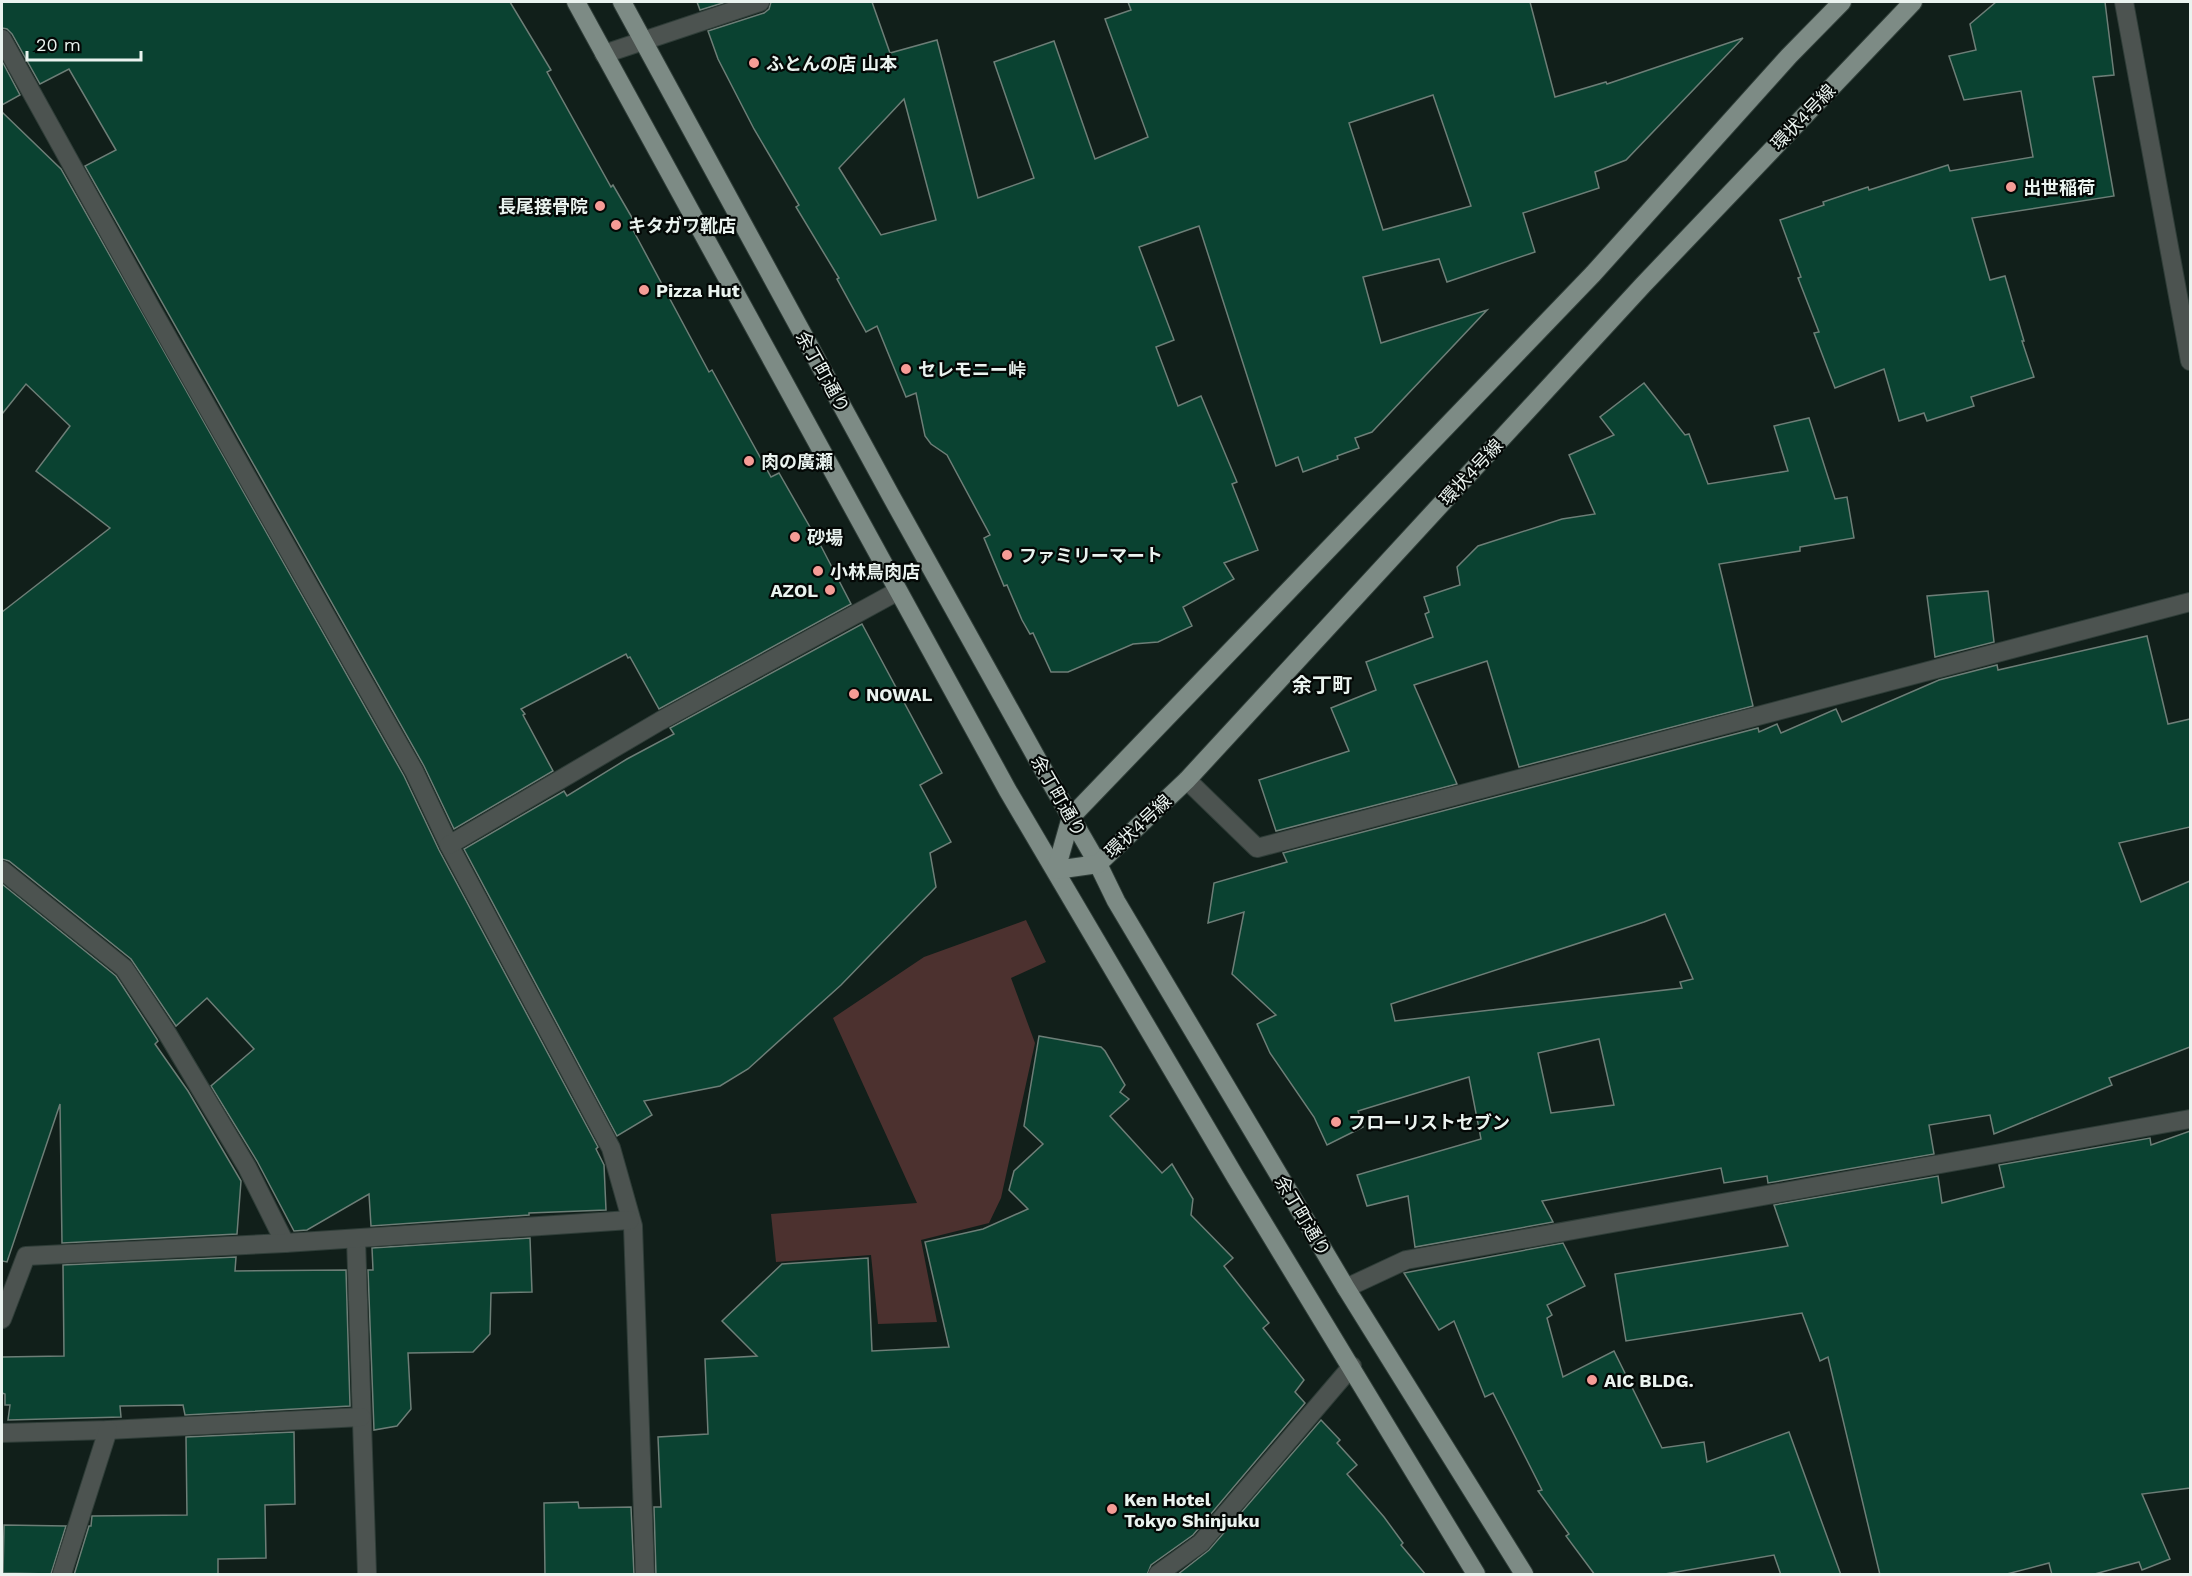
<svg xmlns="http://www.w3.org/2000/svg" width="2192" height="1576" font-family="'Work Sans','Noto Sans JP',sans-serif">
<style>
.green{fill:#4c312f}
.building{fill:#0a4231;stroke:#6d7e77;stroke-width:1.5;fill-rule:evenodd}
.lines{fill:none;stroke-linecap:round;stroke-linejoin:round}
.minor-casing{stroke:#2f3d38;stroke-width:20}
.primary-casing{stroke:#2f3d38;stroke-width:20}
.minor{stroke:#4c5350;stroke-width:18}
.primary{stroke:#7d8b85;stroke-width:18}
.poi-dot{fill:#f59c96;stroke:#040806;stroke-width:2}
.labels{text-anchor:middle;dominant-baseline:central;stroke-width:4.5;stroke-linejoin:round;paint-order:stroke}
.poi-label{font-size:18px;font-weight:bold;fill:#eaf3ef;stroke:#040806;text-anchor:start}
.street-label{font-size:18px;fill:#eaf3ef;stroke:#040806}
.neighbourhood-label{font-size:20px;font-weight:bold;fill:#eaf3ef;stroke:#040806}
</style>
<rect width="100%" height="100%" fill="#111f1a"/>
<polygon class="green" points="1026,920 1046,962 1011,978 1035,1043 1001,1198 989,1223 921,1240 937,1322 878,1324 871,1255 776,1262 771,1214 917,1203 833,1018 924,957"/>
<g class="building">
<polygon points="2,2 510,2 551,70 547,72 611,187 613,185 638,228 633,230 709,372 712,370 771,477 779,473 822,548 851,604 659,709 630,657 628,658 626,654 521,709 525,714 523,715 553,771 454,829 424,766 85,166 116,150 69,69 40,84 12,34 7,29 2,28"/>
<polygon points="697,2 726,2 700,10"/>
<path d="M771,2H872L890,53L937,40L978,198L1034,178L994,62L1054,41L1095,159L1148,137L1105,19L1131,10L1128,2H1530L1555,97L1606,82L1607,84L1743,38L1626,160L1595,172L1599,188L1523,213L1535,252L1447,282L1439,259L1363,277L1381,343L1487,310L1372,432L1355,438L1359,448L1337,456L1338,459L1303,472L1298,457L1276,466L1199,226L1139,247L1174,340L1156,347L1178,406L1201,396L1237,482L1232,484L1258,550L1224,563L1234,579L1183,607L1192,626L1158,642L1133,644L1068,672H1051L1033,633L1030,634L1022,620L1007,585L1004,586L984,538L990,535L947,455L931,444L925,436L916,393L906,397L877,326L866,332L837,279L839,278L796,207L799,205L754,129L718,59L708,31L764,13L769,9ZM1433,95L1471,206L1383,230L1349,123ZM904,99L936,220L881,235L839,168Z"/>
<polygon points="1996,2 2105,2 2114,75 2093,77 2114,196 1972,218 1990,280 2005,276 2024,341 2022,341 2034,377 1971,397 1974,406 1927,421 1924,413 1899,421 1884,369 1835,388 1814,333 1819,332 1798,278 1801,277 1780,220 1824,205 1823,202 1868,187 1869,190 1948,165 1950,171 2033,157 2021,91 1964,100 1949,56 1976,50 1970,24"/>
<polygon points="2,61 20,95 2,105"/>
<polygon points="2,112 61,169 404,776 439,850 598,1147 596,1149 604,1165 606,1210 529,1213 529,1215 371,1226 369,1194 307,1230 294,1231 257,1161 211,1086 254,1049 207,998 176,1026 131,959 9,861 2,859 2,612 110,528 36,471 70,426 26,384 2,414"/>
<polygon points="1644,383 1685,435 1689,434 1708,484 1788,471 1774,426 1809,418 1835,499 1847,497 1854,538 1800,547 1800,551 1719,564 1753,706 1519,767 1487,661 1414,685 1457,784 1276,831 1259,780 1349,751 1331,708 1376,690 1366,662 1433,637 1425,614 1429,612 1424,597 1460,585 1457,567 1478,546 1562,519 1595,514 1569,455 1614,435 1600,417"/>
<polygon points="1988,591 1994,642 1935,657 1927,596"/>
<polygon points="862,624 942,773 920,785 951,842 930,853 936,887 841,985 748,1069 720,1086 644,1101 652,1115 617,1136 464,849 564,791 567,796 627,759 674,734 670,728"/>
<path d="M2147,636L2168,724L2190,719V827L2119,843L2141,902L2190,881V1047L2109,1078L2112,1085L1994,1134L1990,1115L1929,1125L1934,1154L1768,1183L1767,1176L1724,1183L1721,1168L1542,1201L1553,1222L1415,1247L1408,1196L1367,1206L1357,1175L1481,1139L1469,1077L1358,1111L1363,1127L1327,1145L1314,1117L1270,1053L1257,1024L1276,1015L1232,974L1244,912L1208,923L1214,883L1287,862L1283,853L1758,728L1759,732L1777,724L1781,733L1836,709L1842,722L1939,680L1997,665L1998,670ZM1665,914L1693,979L1680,982L1682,988L1395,1021L1391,1004L1644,922ZM1599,1039L1614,1105L1551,1113L1538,1053Z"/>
<polygon points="2,884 116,976 157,1039 158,1041 155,1044 188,1091 241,1181 237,1234 62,1243 60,1104 7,1262 2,1261"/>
<polygon points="1039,1036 1101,1047 1105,1051 1125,1085 1120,1092 1129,1099 1110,1116 1162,1173 1172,1164 1193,1199 1191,1215 1233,1258 1224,1266 1269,1323 1263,1328 1304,1380 1295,1392 1305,1403 1193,1535 1151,1565 1147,1575 656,1575 654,1507 661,1507 658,1437 708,1434 705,1359 757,1356 722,1321 782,1264 868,1258 872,1351 949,1347 925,1242 983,1229 1028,1209 1009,1190 1014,1171 1043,1144 1024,1126"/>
<polygon points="2190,1131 2190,1488 2142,1494 2170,1559 2142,1570 2139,1562 2091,1575 2052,1575 2049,1563 2003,1575 1880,1575 1828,1357 1820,1361 1802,1313 1626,1341 1615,1274 1788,1246 1774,1205 1938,1176 1942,1203 2004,1187 1999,1165 2150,1138 2151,1145"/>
<polygon points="530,1238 532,1292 491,1293 490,1334 473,1352 408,1353 411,1409 397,1426 374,1430 368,1270 373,1270 372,1248"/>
<polygon points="1563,1243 1585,1286 1547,1305 1552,1315 1547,1318 1563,1377 1614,1351 1662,1448 1704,1442 1707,1462 1789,1432 1841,1575 1781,1575 1774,1555 1659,1575 1595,1575 1566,1536 1569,1534 1538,1491 1542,1490 1493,1393 1485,1397 1454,1321 1439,1330 1404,1273"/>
<polygon points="236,1257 235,1271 346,1270 350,1406 185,1415 183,1405 120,1406 121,1417 8,1420 10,1405 5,1405 5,1394 2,1393 2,1357 64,1356 63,1265"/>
<polygon points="1321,1420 1340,1440 1337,1443 1357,1465 1347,1474 1384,1517 1403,1543 1401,1545 1426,1575 1177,1575 1209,1550"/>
<polygon points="294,1432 295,1504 265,1505 266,1558 218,1559 218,1574 74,1575 89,1526 91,1526 92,1516 187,1515 186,1437"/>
<polygon points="578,1502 579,1508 631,1507 634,1575 545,1575 544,1503"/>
<polygon points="4,1525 66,1526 51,1574 3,1573"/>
</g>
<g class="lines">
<defs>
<g id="minor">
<polyline points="2124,2 2190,361"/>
<polyline points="2,39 151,308 414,771 449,845 611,1148 633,1226 645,1574"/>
<polyline points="604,54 760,2"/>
<polyline points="1187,780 1257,848 2190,602"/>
<polyline points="449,845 660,721 898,591"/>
<polyline points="2,870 124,968 167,1033 247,1167 285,1243"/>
<polyline points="356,1239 367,1574"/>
<polyline points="1346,1288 1406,1260 2190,1119"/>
<polyline points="2,1319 26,1256 285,1243 630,1220"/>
<polyline points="2,1433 108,1430 361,1417"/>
<polyline points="62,1574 108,1430"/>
<polyline points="1158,1574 1201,1543 1352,1366"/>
</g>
<g id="primary">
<polyline points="576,2 1008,791 1236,1178 1476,1574"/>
<polyline points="622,2 891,496 1040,764 1098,864 1116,901 1346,1288 1524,1574"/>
<polyline points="1842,2 1789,56 1593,274 1071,817 1056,870 1098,864 1187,780 1643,285 1913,2"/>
</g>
</defs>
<use href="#minor" class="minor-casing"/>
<use href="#primary" class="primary-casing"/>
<use href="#minor" class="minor"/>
<use href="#primary" class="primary"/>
</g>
<g class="poi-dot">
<circle cx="754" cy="63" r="6"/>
<circle cx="2011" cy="187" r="6"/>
<circle cx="600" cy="206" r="6"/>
<circle cx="616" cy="225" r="6"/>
<circle cx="644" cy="290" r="6"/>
<circle cx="906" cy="369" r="6"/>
<circle cx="749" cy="461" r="6"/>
<circle cx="795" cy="537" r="6"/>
<circle cx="1007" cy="555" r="6"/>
<circle cx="818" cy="571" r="6"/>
<circle cx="830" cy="590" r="6"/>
<circle cx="854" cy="694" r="6"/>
<circle cx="1336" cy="1122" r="6"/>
<circle cx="1592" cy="1380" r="6"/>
<circle cx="1112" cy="1509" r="6"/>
</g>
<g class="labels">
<g class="poi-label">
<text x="766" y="63">ふとんの店 山本</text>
<text x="2023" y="187">出世稲荷</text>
<text x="588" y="206" text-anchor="end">長尾接骨院</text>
<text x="628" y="225">キタガワ靴店</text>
<text x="656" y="290">Pizza Hut</text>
<text x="918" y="369">セレモニー峠</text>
<text x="761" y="461">肉の廣瀬</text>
<text x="807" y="537">砂場</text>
<text x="1019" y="555">ファミリーマート</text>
<text x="830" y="571">小林鳥肉店</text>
<text x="818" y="590" text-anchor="end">AZOL</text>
<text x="866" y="694">NOWAL</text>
<text x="1348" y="1122">フローリストセブン</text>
<text x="1604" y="1380">AIC BLDG.</text>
<text x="1124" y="1499">Ken Hotel<tspan x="1124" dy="21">Tokyo Shinjuku</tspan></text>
</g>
<g class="street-label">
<text transform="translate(1803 117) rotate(-46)">環状4号線</text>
<text transform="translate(823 372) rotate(61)">余丁町通り</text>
<text transform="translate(1471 472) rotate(-47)">環状4号線</text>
<text transform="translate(1059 796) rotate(60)">余丁町通り</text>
<text transform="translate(1138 826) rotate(-43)">環状4号線</text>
<text transform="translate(1303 1216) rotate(59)">余丁町通り</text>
</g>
<g class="neighbourhood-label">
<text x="1322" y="685">余丁町</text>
</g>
</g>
<rect width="2192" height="1576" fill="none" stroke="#eaf3ef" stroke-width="6"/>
<path d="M27 51v9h114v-9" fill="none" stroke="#eaf3ef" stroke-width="3"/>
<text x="36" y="51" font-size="18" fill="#eaf3ef" stroke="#040806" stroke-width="4.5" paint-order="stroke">20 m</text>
</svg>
